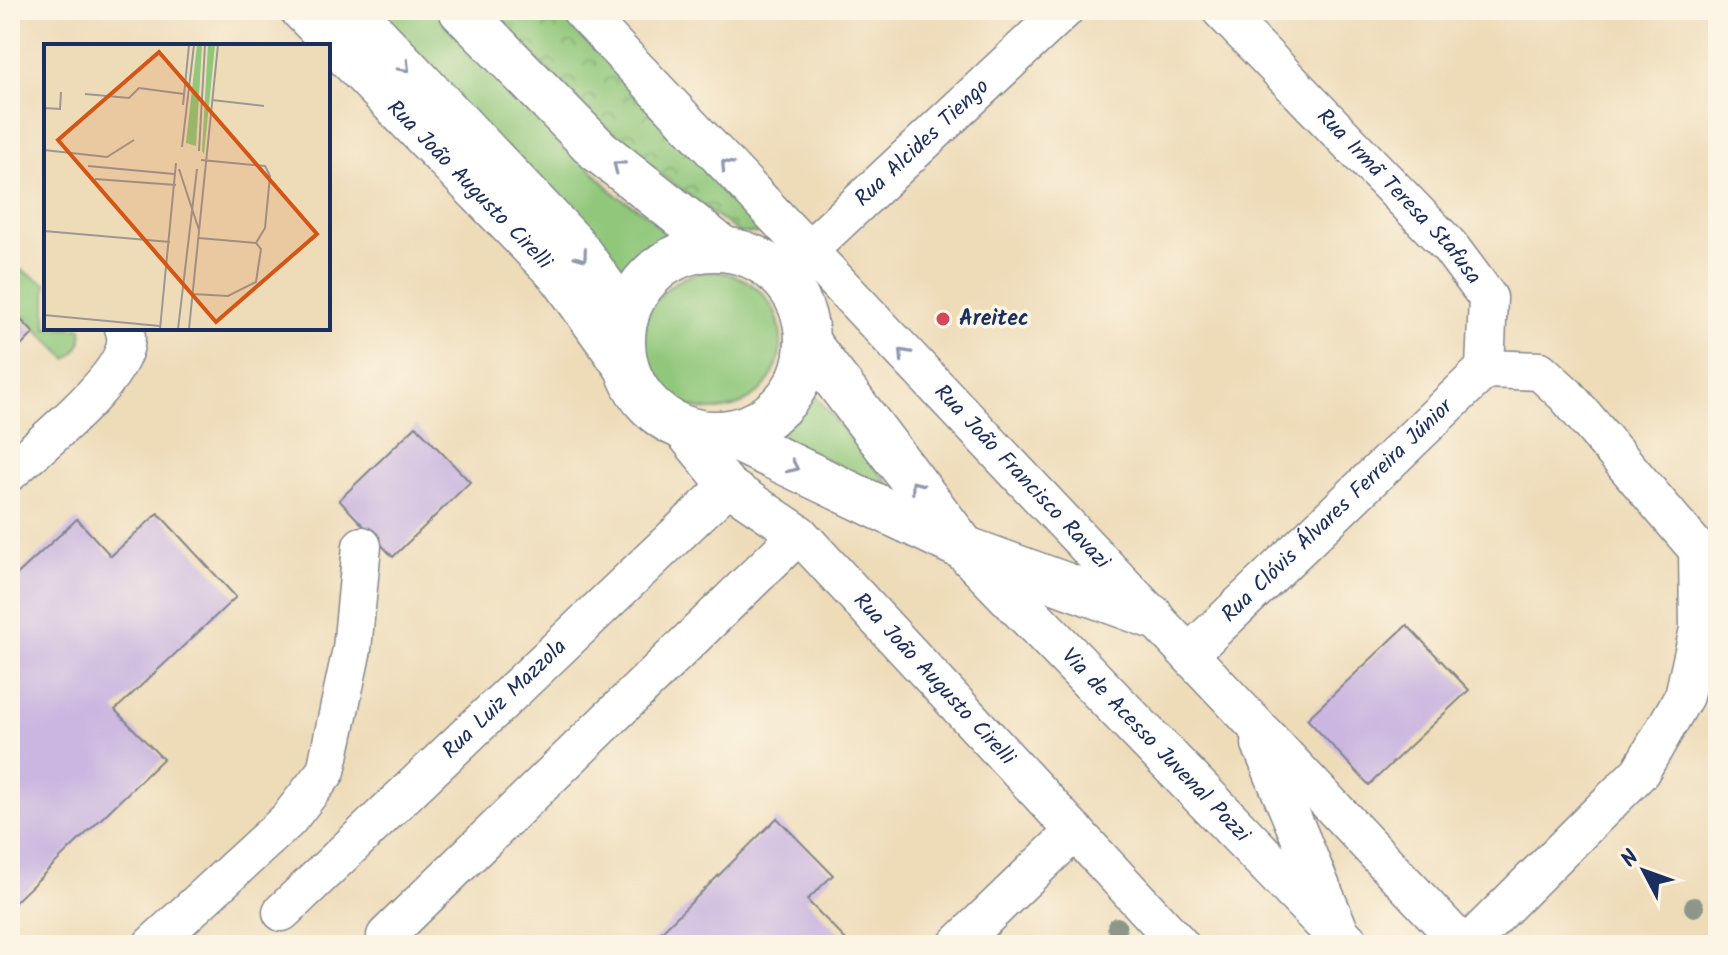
<svg xmlns="http://www.w3.org/2000/svg" width="1728" height="955" font-family="Kalam,sans-serif">
<style>
.green{fill:#90c77a;stroke:#567b6c;stroke-width:2}
.park{fill:url(#park-crowns);stroke:#567b6c;stroke-width:2}
.building{fill:#cab6e0}
.lines{fill:none;stroke-linecap:round;stroke-linejoin:round}
.minor-casing{stroke:#84868c;stroke-width:41}
.major-casing{stroke:#84868c;stroke-width:47}
.minor{stroke:#fff;stroke-width:38}
.major{stroke:#fff;stroke-width:44}
.tree{fill:#8d968b}
.oneway{stroke:#8d97ae}
.poi-dot{fill:#d1495b;stroke:#fcf5e5;stroke-width:3}
.labels{text-anchor:middle;dominant-baseline:central;stroke-width:7;stroke-linejoin:round;paint-order:stroke}
.street-label{font-size:22px;fill:#1b2f5e;stroke:#fcf5e5}
.poi-label{font-size:22px;font-weight:bold;fill:#1b2f5e;stroke:#fcf5e5;text-anchor:start}
.inset-road{fill:none;stroke:#9a9795;stroke-width:2}
.view{fill:#d45514;fill-opacity:0.15;stroke:#d45514;stroke-width:4}
.inset-edge{fill:none;stroke:#1b2f5e;stroke-width:4}
</style>
<defs>
<pattern id="park-crowns" width="20" height="18" patternUnits="userSpaceOnUse" patternTransform="scale(2)"><rect width="20" height="18" fill="#90c77a"/><path d="M2 6a3 3 0 1 1 6 0M12 15a3 3 0 1 1 6 0" fill="none" stroke="#75a267"/></pattern>
</defs>
<rect width="100%" height="100%" fill="#fcf5e5"/>
<filter id="ink" filterUnits="userSpaceOnUse"><feTurbulence type="fractalNoise" baseFrequency=".0125" numOctaves="2"/><feDisplacementMap in="SourceGraphic" scale="16" xChannelSelector="R" yChannelSelector="G"/><feConvolveMatrix kernelMatrix="1 2 1 2 8 2 1 2 1" color-interpolation-filters="sRGB"/></filter>
<filter id="wash" filterUnits="userSpaceOnUse"><feTurbulence type="fractalNoise" baseFrequency=".006" numOctaves="4" result="noise"/><feDisplacementMap in="SourceGraphic" scale="32" xChannelSelector="R" yChannelSelector="G"/><feGaussianBlur stdDeviation="1.8" result="paint"/><feColorMatrix in="noise" values="0 0 0 0 0 0 0 0 0 0 0 0 0 0 0 0 0 1.4 0 .05"/><feComposite in="paint" operator="in"/></filter>
<g filter="url(#wash)">
<rect width="100%" height="100%" fill="#eedcb9"/>
<g class="green">
<polygon points="376,10 434,10 616,195 681,235 680,241 618,281"/>
<path d="M10,269H19L46,284V328H81C83,341 78,352 67,359L10,303Z"/>
<circle cx="712" cy="341" r="69"/>
<polygon points="813,393 898,495 773,433"/>
</g>
<polygon class="park" points="486,10 560,10 763,223 760,233 739,233 631,152"/>
<g id="blocks">
<g class="building">
<polygon points="10,309 34,333 10,357"/>
<polygon points="416,426 470,482 393,557 339,500"/>
<polygon points="158,513 236,597 115,710 163,759 10,907 10,581 77,519 111,556"/>
<polygon points="1407,625 1469,690 1369,785 1307,719"/>
<polygon points="777,818 833,875 807,900 851,945 648,945"/>
</g>
</g>
</g>
<g filter="url(#ink)">
<use href="#blocks" fill-opacity="0" stroke="#84868c" stroke-width="2"/>
<g class="lines">
<defs>
<g id="minor">
<path id="s1" d="M299,10L560,279L625,370"/>
<path id="s2" d="M581,10L1463,945"/>
<path id="s3" d="M1221,10L1450,247L1488,298L1485,369L1540,371L1566,395L1698,550L1699,629L1684,696L1640,772L1467,945"/>
<path id="s4" d="M781,276L1064,10"/>
<path id="s5" d="M680,427L728,486L799,534L1180,945"/>
<path d="M10,472C37,447 141,368 124,328"/>
<path id="s6" d="M1189,654L1485,369"/>
<polyline points="1261,744 1339,930"/>
<path id="s7" d="M282,912L728,486"/>
<polyline points="386,936 799,534"/>
<polyline points="152,945 288,820 326,771 352,649 362,546"/>
<polyline points="957,945 1075,831"/>
</g>
<g id="major">
<polyline points="351,10 573,244 626,318"/>
<polyline points="461,10 598,150 723,249"/>
<circle cx="715" cy="341" r="92"/>
<path id="s8" d="M807,342L964,548L1348,945"/>
<polyline points="723,433 964,548 1151,616"/>
</g>
</defs>
<use href="#minor" class="minor-casing"/>
<use href="#major" class="major-casing"/>
<use href="#minor" class="minor"/>
<use href="#major" class="major"/>
</g>
<g class="tree">
<circle cx="1694" cy="907" r="10"/>
<circle cx="1117" cy="927" r="10"/>
</g>
<defs><path id="oneway-chevron" d="M-2-3.5L2.5 0L-2 3.5" fill="none" stroke-width="1.6" stroke-linecap="round" stroke-linejoin="round" transform="scale(2)"/></defs>
<g class="oneway">
<use href="#oneway-chevron" transform="translate(405 67) rotate(46)"/>
<use href="#oneway-chevron" transform="translate(726 165) rotate(-133)"/>
<use href="#oneway-chevron" transform="translate(618 166) rotate(-142)"/>
<use href="#oneway-chevron" transform="translate(582 256) rotate(54)"/>
<use href="#oneway-chevron" transform="translate(904 354) rotate(-133)"/>
<use href="#oneway-chevron" transform="translate(793 467) rotate(25)"/>
<use href="#oneway-chevron" transform="translate(916 486) rotate(-127)"/>
</g>
</g>
<circle class="poi-dot" cx="943" cy="319" r="8"/>
<g class="labels">
<g class="street-label">
<text stroke="none"><textPath href="#s4" startOffset="194">Rua Alcides Tiengo</textPath></text>
<text stroke="none"><textPath href="#s1" startOffset="244">Rua João Augusto Cirelli</textPath></text>
<text stroke="none"><textPath href="#s3" startOffset="258">Rua Irmã Teresa Stafusa</textPath></text>
<text stroke="none"><textPath href="#s2" startOffset="642">Rua João Francisco Ravazi</textPath></text>
<text stroke="none"><textPath href="#s6" startOffset="206">Rua Clóvis Álvares Ferreira Júnior</textPath></text>
<text stroke="none"><textPath href="#s5" startOffset="360">Rua João Augusto Cirelli</textPath></text>
<text stroke="none"><textPath href="#s7" startOffset="308">Rua Luiz Mazzola</textPath></text>
<text stroke="none"><textPath href="#s8" startOffset="534">Via de Acesso Juvenal Pozzi</textPath></text>
</g>
<g class="poi-label">
<text x="959" y="319">Areitec</text>
</g>
</g>
<g transform="translate(44 44)">
<rect width="286" height="286" fill="#eedcb9"/>
<path d="M153,1H158L152,102L142,99Z" fill="#90c77a"/>
<path d="M164,1H171L160,110L158,107Z" fill="#90c77a"/>
<path class="inset-road" d="M41,50L85,54L95,44L140,50M168,56L220,62M139,61L145,1M0,64L16,65L17,48M138,103L150,1M0,106L63,113L90,96M155,107L161,1M44,122L130,130M135,125L155,186M51,135L132,141M0,187L126,198M155,194L212,199M149,250L184,252L212,238L217,205L212,199L221,184L226,132L221,122L157,116M0,271L116,282M116,285L132,119M134,285L153,125M145,285L174,1"/>
<path class="view" d="M115,8L273,190L172,278L14,96Z"/>
<rect width="286" height="286" class="inset-edge"/>
</g>
<rect width="1728" height="955" fill="none" stroke="#fcf5e5" stroke-width="40"/>
<g transform="translate(1644 871) rotate(311)" stroke="#fcf5e5" stroke-width="6" paint-order="stroke">
<path d="M0-6L14 30L0 20L-14 30Z" fill="#1b2f5e"/>
<text y="-12" font-size="22" font-weight="bold" text-anchor="middle" fill="#1b2f5e">N</text>
</g>
</svg>
